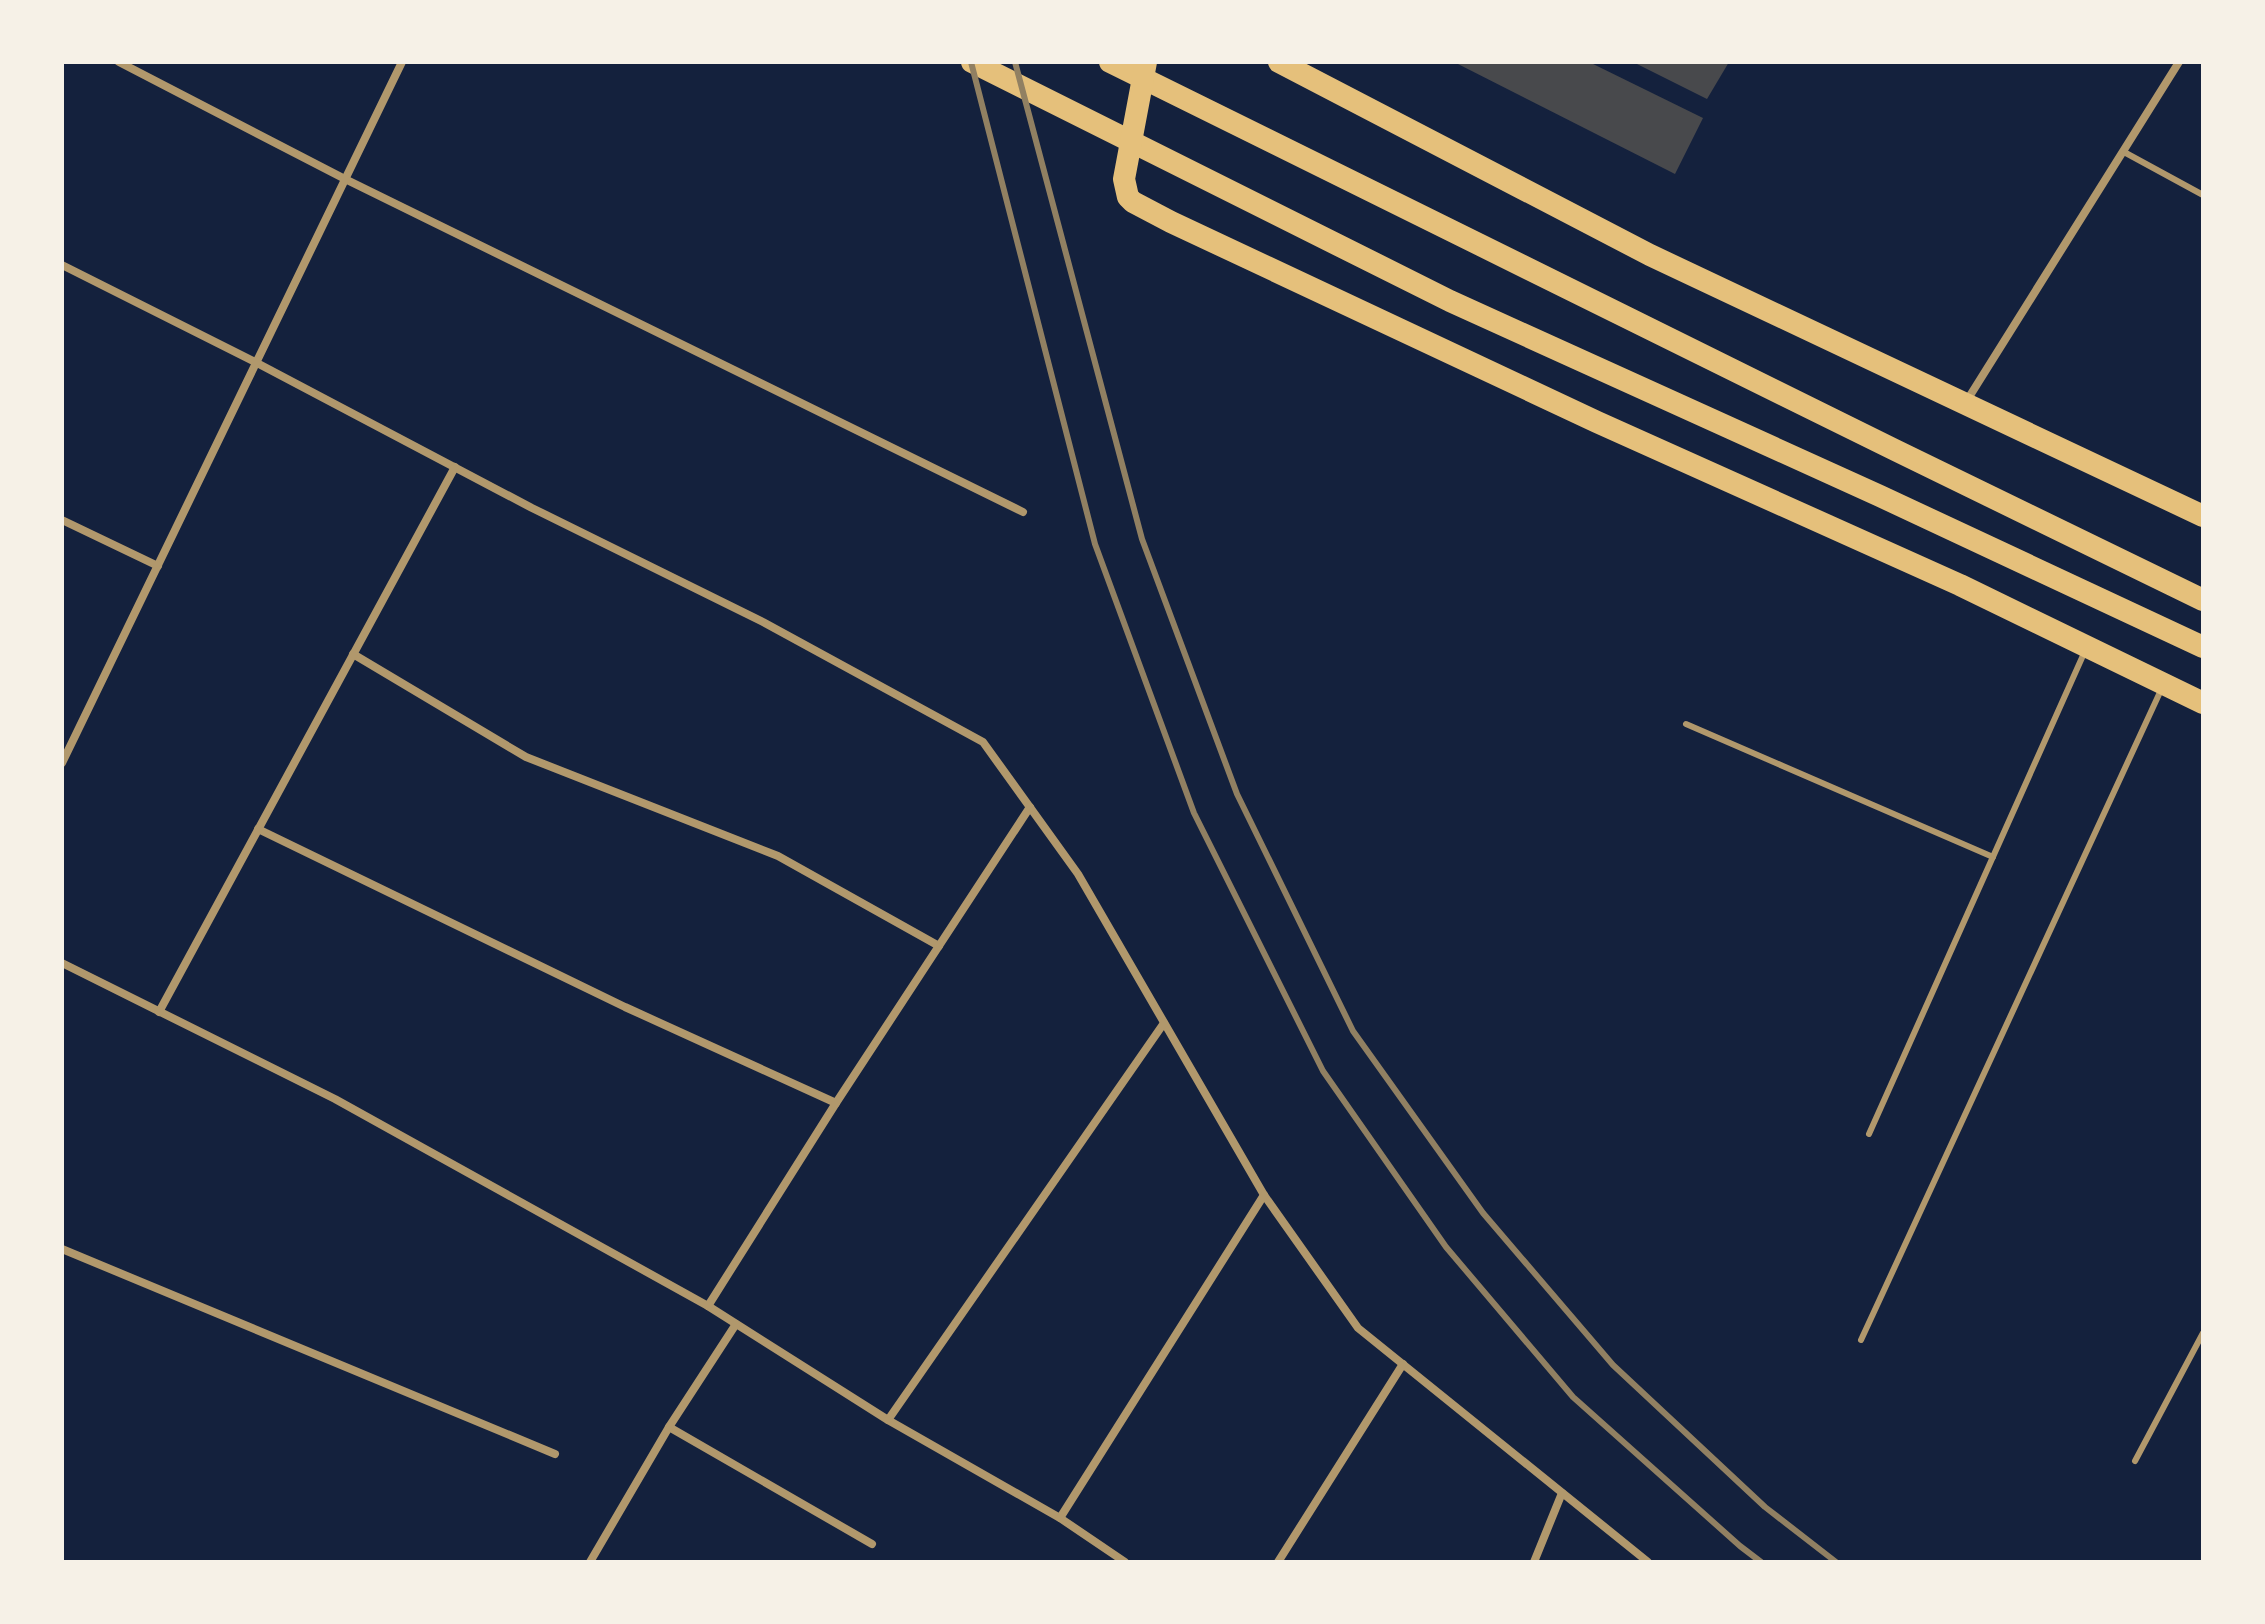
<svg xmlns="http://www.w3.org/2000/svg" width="2265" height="1624" font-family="Ubuntu,sans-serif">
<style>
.building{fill:#48494c}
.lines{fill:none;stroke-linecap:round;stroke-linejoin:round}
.service{stroke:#b1986c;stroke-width:6}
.minor{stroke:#b1986c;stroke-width:8}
.trunk{stroke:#e5c07b;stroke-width:22}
.rail{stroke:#918062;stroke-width:6}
</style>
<rect width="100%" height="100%" fill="#14213d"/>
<g class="building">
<polygon points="1454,62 1589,62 1703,118 1675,174"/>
<polygon points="1633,62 1729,62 1707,99"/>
</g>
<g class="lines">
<g class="service">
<polyline points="2124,152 2203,195"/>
<polyline points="1686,724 1993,857"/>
<polyline points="1869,1134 2085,651"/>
<polyline points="1861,1340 2161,690"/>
<polyline points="2135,1461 2203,1333"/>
</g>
<g class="minor">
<polyline points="119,62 345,179 1023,512"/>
<polyline points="62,265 257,363 532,508 763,622 983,742 1078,874 1264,1195 1358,1328 1648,1562"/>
<polyline points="1966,402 2179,62"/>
<polyline points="62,520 158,566"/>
<polyline points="353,654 526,757 778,856 939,946"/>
<polyline points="62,763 402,62"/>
<polyline points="258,829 625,1007 836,1103"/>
<polyline points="62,963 335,1099 708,1306 888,1420 1060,1518 1264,1195"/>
<polyline points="159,1012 455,467"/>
<polyline points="62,1249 555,1454"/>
<polyline points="708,1306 836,1103 1030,807"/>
<polyline points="888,1420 1164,1023"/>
<polyline points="669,1427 872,1544"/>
<polyline points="1060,1518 1125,1562"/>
<polyline points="590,1562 669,1427 736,1324"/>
<polyline points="1278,1562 1403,1364"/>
<polyline points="1534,1562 1562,1493"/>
</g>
<g class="trunk">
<polyline points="972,62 1450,301 1880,496 2203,647"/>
<polyline points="1110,62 1895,450 2203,600"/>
<polyline points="1146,62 1124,179 1128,197 1133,202 1171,222 1597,422 1960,585 2203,703"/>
<polyline points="1279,62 1650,255 2203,516"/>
</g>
<g class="rail">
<polyline points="971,62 1095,544 1194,813 1323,1071 1446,1247 1573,1397 1740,1546 1761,1562"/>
<polyline points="1015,62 1142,539 1237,794 1353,1031 1483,1213 1613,1365 1765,1507 1836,1562"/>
</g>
</g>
<rect width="2265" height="1624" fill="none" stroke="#f6f1e7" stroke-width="128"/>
</svg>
